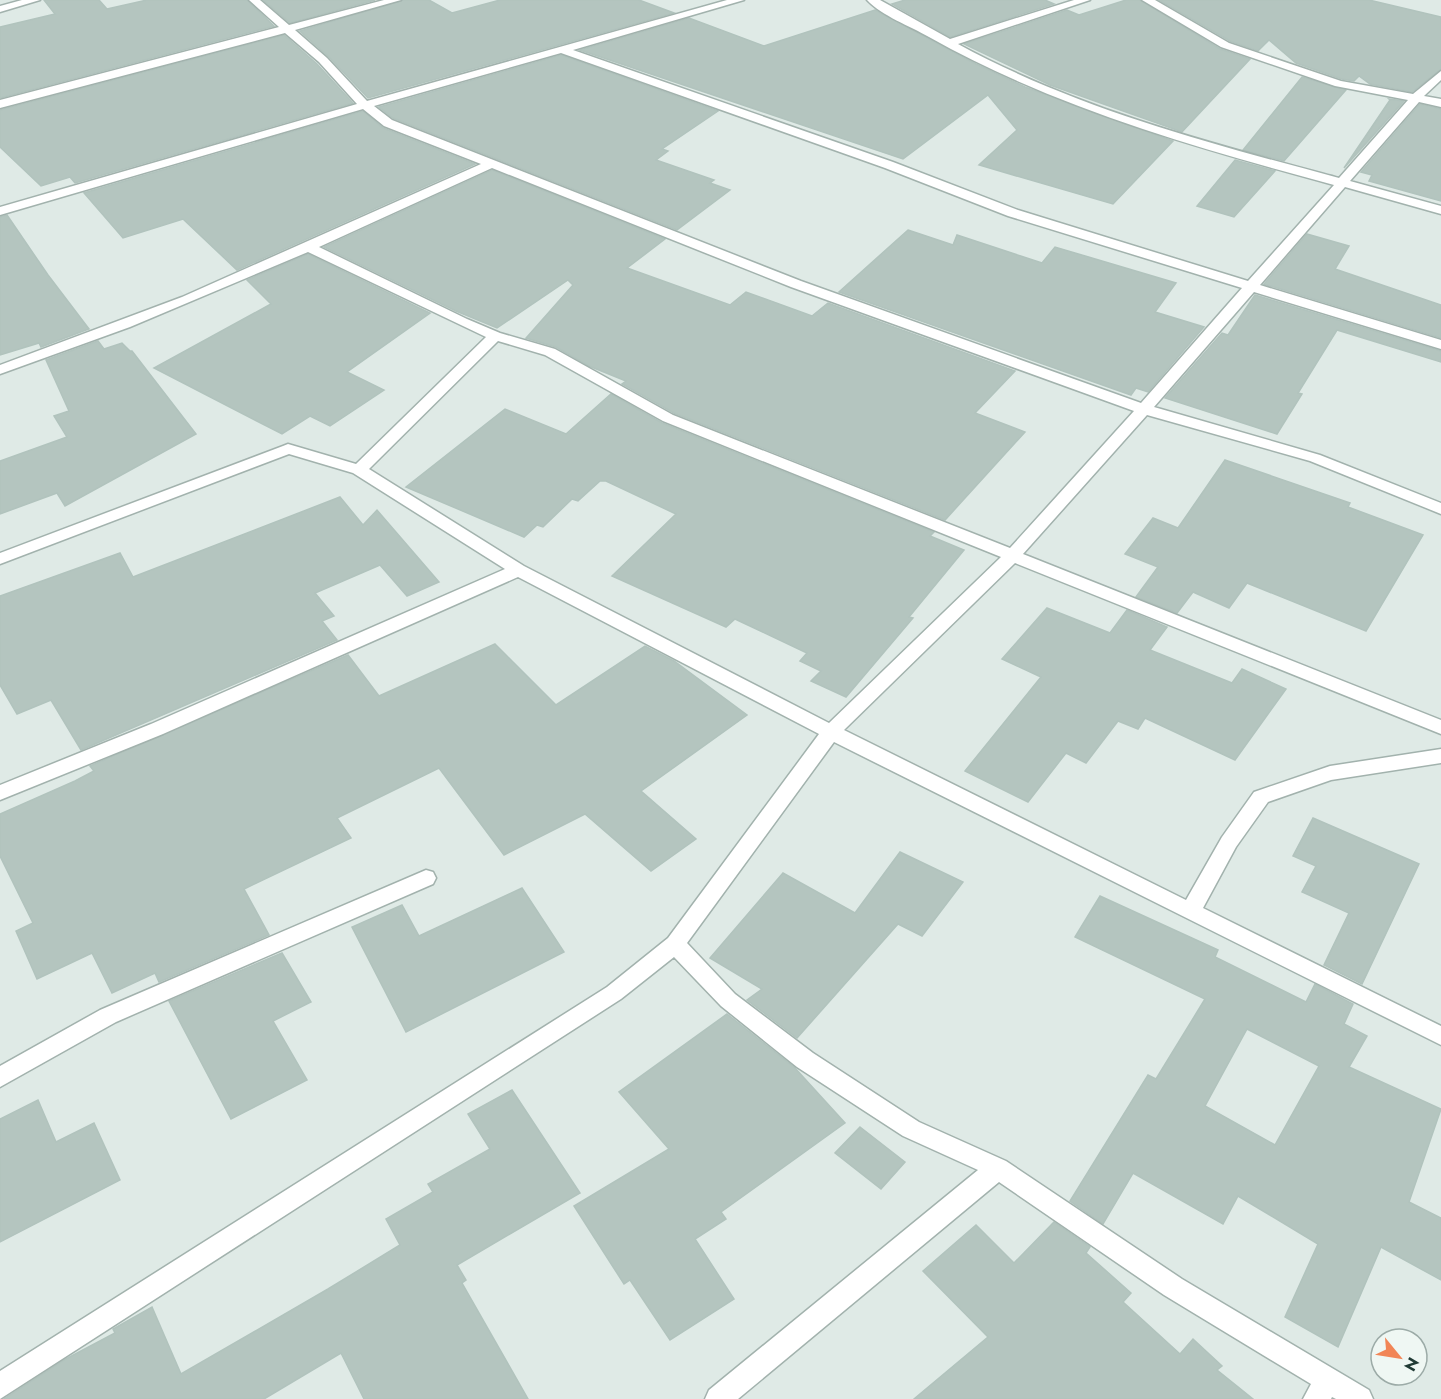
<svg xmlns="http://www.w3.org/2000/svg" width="1441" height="1399" font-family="Jost,sans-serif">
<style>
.building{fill:#b4c5bf;stroke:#b1c3bd;stroke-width:1.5;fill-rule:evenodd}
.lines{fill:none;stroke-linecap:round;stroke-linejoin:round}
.minor-casing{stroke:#a2b2ad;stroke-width:3}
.minor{fill:#fff;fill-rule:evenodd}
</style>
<rect width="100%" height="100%" fill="#dfeae6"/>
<g class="building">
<polygon points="44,0 99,0 107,9 147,0 247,0 274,26 0,98 0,27 55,14"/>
<polygon points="263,0 375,0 290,23"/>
<polygon points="403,0 429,0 452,13 500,0 639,0 674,13 368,98 328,56 300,31"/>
<polygon points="905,0 1045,0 1054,4 950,37 892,4"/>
<polygon points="1126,0 1140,0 1220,49 1250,59 1182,132 1050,85 964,44 1067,10 1079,15"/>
<polygon points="1159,0 1369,0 1441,17 1441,69 1412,92 1370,84 1359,76 1354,81 1342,79 1296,63 1269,40 1258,51 1230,41"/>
<polygon points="875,10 976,64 1025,87 1173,141 1113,204 979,165 1017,130 988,95 903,159 580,50 689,18 764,46"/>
<polygon points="284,35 317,64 353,103 75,183 70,177 41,186 0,147 0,110"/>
<polygon points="561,55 718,111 662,149 668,151 656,160 714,180 710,183 730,190 677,230 393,118 379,107"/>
<polygon points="1302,77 1346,90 1284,161 1243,150"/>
<polygon points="1389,99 1404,101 1344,168 1390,100"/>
<polygon points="1420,104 1441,109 1441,201 1369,181 1372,175 1361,172"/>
<polygon points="363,111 383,128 475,164 237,270 183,219 123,238 84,193"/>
<polygon points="1235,160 1275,171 1234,217 1197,206"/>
<polygon points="492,170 665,239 627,268 730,305 746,292 812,316 828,303 1015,371 975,413 1025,432 945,520 674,413 622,384 626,381 589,366 556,347 526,338 573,285 568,280 497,328 456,311 324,247"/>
<polygon points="7,215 48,275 89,329 41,347 39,343 0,355 0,217"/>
<polygon points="908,230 953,245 957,235 1042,263 1055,247 1176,283 1155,312 1204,327 1148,392 1136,388 1131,395 839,292"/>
<polygon points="1307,234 1349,246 1335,269 1441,305 1441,338 1264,284"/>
<polygon points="308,254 430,313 347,372 384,390 330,426 310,416 282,434 154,368 271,304 247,280"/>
<polygon points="1255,295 1441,351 1441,362 1337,330 1298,393 1302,394 1277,434 1165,398 1222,333 1228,335"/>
<polygon points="98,341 104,349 122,343 130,351 132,351 196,434 65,506 57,493 0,514 0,461 67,437 54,416 69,411 46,360"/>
<polygon points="611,394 662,423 934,532 930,536 964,550 909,617 913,618 846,697 811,681 821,671 800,661 807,653 735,619 726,627 612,576 676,514 606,481 600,481 578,501 572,499 543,527 537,525 524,537 406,487 505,409 566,434"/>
<polygon points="1225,460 1350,503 1348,507 1423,535 1366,631 1247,583 1229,608 1193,592 1177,613 1136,597 1158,567 1125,554 1153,518 1178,528"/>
<polygon points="340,497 363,525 377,510 439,582 407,596 380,565 315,593 334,616 322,621 337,640 81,750 51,700 17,714 0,685 0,596 120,553 133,577"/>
<polygon points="1047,608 1110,633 1127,610 1167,627 1150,650 1232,683 1242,669 1286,689 1235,760 1145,718 1138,729 1118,721 1086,763 1066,753 1028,802 965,771 1041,677 1002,659"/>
<polygon points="495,644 556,705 645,646 674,661 747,715 641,791 696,839 651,871 585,814 504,855 439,768 337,818 351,838 244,889 269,935 159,982 155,973 112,993 92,953 37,979 16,931 33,923 0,856 0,814 75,781 94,771 90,766 348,655 379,696"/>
<polygon points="1313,818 1419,864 1362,984 1324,965 1349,913 1302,892 1316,866 1293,856"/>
<polygon points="900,852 963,882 922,936 898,924 797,1038 747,1000 762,989 710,958 783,873 855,913"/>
<polygon points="522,888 564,952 406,1032 352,927 402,905 419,936"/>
<path d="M1100,896L1218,950L1215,957L1306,1002L1315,984L1353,1004L1344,1024L1367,1036L1349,1067L1441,1109L1409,1202L1441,1218V1280L1381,1247L1338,1347L1285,1317L1318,1244L1238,1196L1223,1224L1133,1173L1103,1224L1070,1201L1148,1075L1156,1079L1205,999L1075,937ZM1247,1029L1319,1066L1275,1145L1205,1106Z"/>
<polygon points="282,953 311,1002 273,1021 307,1080 231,1119 169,1001"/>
<polygon points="727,1014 795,1068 845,1123 721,1212 726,1219 695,1239 734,1299 670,1340 630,1280 624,1284 574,1206 669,1149 619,1092"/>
<polygon points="512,1090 580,1193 457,1265 466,1280 462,1283 528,1399 364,1399 341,1353 264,1399 4,1399 64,1360 115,1333 113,1329 152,1307 181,1374 328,1289 400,1245 386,1219 433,1192 428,1184 490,1149 468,1114"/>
<polygon points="38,1100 56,1142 94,1123 120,1180 0,1242 0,1119"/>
<polygon points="860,1127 905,1162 881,1189 835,1153"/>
<polygon points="1054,1222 1090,1247 1086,1253 1131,1293 1123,1302 1180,1354 1193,1339 1222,1366 1217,1370 1253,1399 914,1399 988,1337 923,1271 976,1225 1014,1263"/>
</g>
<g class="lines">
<defs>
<g id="minor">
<polygon points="22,0 40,0 0,12 0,6"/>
<path d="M249,0H260L289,25L384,0H401L295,30L327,58L367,101L727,0H744L573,50L893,162L1018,210L1248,281L1334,185C1194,147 1055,108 929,37C910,26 882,16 867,0H880L950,39L1074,0H1090L958,44C1077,109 1209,143 1339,178L1408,100L1335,86L1221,47L1142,0H1155L1229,43L1341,81L1413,94L1441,71V80L1424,96L1441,99V107L1419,102L1350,181L1441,206V214L1345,187L1260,285L1441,340V349L1254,292L1154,407L1320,455L1441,503V514L1310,461L1147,415L1023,554L1441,720V734L1015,563L844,730L1186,900L1222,837L1254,792L1330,766L1441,749V763L1331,780L1268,802L1236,847L1203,908L1441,1026V1045L834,742L687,943L735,994L813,1053L919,1122L1006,1161L1182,1279L1369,1390L1373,1399H1336L1332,1397L1331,1399H1303L1311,1384L1164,1295L999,1182L738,1399H705L709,1390L978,1170L903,1136L797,1067L721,1006L674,957L621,999L0,1399V1371L607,987L668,938L819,734L518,577L163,734L0,800V785L151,724L505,569L353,473L289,454L0,564V553L283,446L288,444L356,464L486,337L308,252L130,327L0,374V365L182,297L481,164L384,126L363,109L0,215V207L357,104L319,62L285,33L0,108V100L279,27ZM561,53L885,168L1008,216L1242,288L1141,403L801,281L392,120L374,106ZM492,168L791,287L1134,411L1010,548L673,415L555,349L500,333L467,319L319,247ZM498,341L545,355L663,421L1001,557L829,723L524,566L369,469Z"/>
<polygon points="426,870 433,872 436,878 433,884 116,1022 0,1087 0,1066 100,1010"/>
</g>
</defs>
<use href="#minor" class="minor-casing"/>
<use href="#minor" class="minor"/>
</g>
<g transform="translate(1399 1357) rotate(120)"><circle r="28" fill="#eff7f3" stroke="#9caba7" stroke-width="1.5"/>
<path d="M0-4.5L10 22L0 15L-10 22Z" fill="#f18556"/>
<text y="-9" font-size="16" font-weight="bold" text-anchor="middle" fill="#203a34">N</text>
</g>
</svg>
